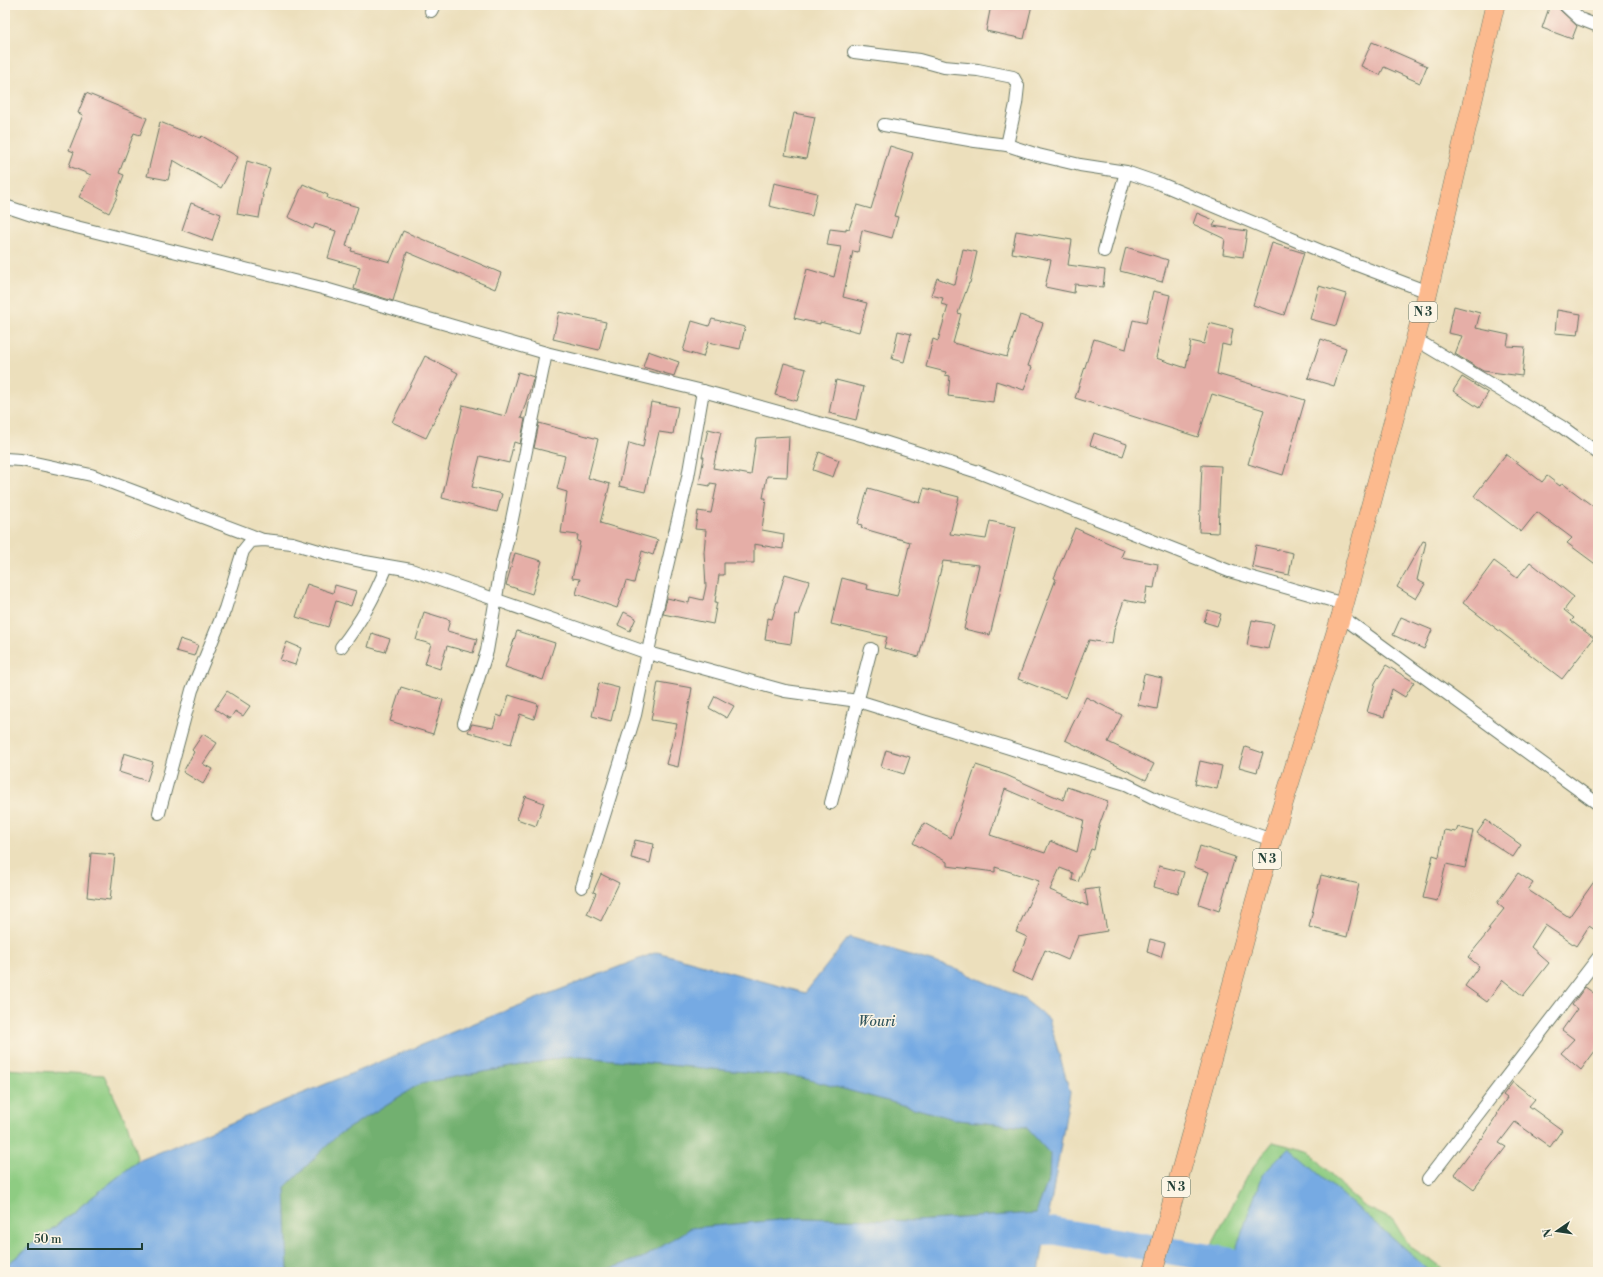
<svg xmlns="http://www.w3.org/2000/svg" width="1603" height="1277" font-family="'Libre Bodoni',serif">
<style>
.green{fill:#8ecc82;stroke:#56845b}
.forest{fill:#72b070;stroke:#487652}
.water{fill:#76aae3;stroke:#4a748c}
.lines{fill:none;stroke-linecap:round;stroke-linejoin:round}
.river{stroke:#76aae3;stroke-width:27}
.building{fill:#e5aea7;fill-rule:evenodd}
.minor-casing{stroke:#677664;stroke-width:14}
.trunk-casing{stroke:#677664;stroke-width:20}
.minor{stroke:#fff;stroke-width:12}
.trunk{stroke:#fcba8e;stroke-width:19}
.labels{text-anchor:middle;dominant-baseline:central;stroke-width:3;stroke-linejoin:round;paint-order:stroke}
.shield{fill:#fcf5e5;stroke:#617469;stroke-width:1}
.shield-label{font-size:12px;font-weight:bold;fill:#1f3d34}
.water-label{font-size:14px;font-style:italic;fill:#355860;stroke:#fcf5e5}
</style>
<rect width="100%" height="100%" fill="#fcf5e5"/>
<filter id="ink" filterUnits="userSpaceOnUse"><feTurbulence type="fractalNoise" baseFrequency=".025" numOctaves="2"/><feDisplacementMap in="SourceGraphic" scale="8" xChannelSelector="R" yChannelSelector="G"/><feConvolveMatrix kernelMatrix="1 2 1 2 8 2 1 2 1" color-interpolation-filters="sRGB"/></filter>
<filter id="wash" filterUnits="userSpaceOnUse"><feTurbulence type="fractalNoise" baseFrequency=".012" numOctaves="4" result="noise"/><feDisplacementMap in="SourceGraphic" scale="16" xChannelSelector="R" yChannelSelector="G"/><feGaussianBlur stdDeviation="0.9" result="paint"/><feColorMatrix in="noise" values="0 0 0 0 0 0 0 0 0 0 0 0 0 0 0 0 0 1.4 0 .05"/><feComposite in="paint" operator="in"/></filter>
<g filter="url(#wash)">
<rect width="100%" height="100%" fill="#ecdfbc"/>
<g class="green">
<polygon points="5,1069 104,1075 128,1126 138,1161 5,1266"/>
<polygon points="1273,1142 1309,1151 1348,1192 1364,1206 1393,1220 1409,1246 1431,1260 1447,1272 1197,1272 1252,1168"/>
</g>
<polygon class="forest" points="572,1056 799,1077 958,1120 1026,1127 1051,1154 1049,1178 1036,1213 916,1221 801,1218 691,1228 645,1257 599,1272 288,1272 285,1187 339,1134 421,1083"/>
<g class="water">
<polygon points="849,937 951,967 1024,999 1049,1019 1070,1092 1039,1272 599,1272 645,1257 691,1228 801,1218 916,1221 1036,1213 1049,1178 1050,1154 1026,1127 958,1120 799,1077 572,1056 421,1083 339,1134 285,1187 288,1272 5,1272 5,1266 138,1161 482,1020 657,952 805,993"/>
<polygon points="1289,1148 1431,1272 1228,1272 1262,1175"/>
</g>
<g class="lines">
<polyline class="river" points="1011,1233 1054,1231 1235,1262"/>
</g>
<g id="blocks">
<g class="building">
<polygon points="991,5 1032,5 1024,39 986,31"/>
<polygon points="1550,5 1558,5 1560,10 1577,26 1572,39 1542,28"/>
<polygon points="1372,42 1427,66 1420,83 1384,67 1380,75 1361,66"/>
<polygon points="86,93 147,118 140,135 134,133 119,173 124,175 117,194 118,195 109,213 79,197 91,175 69,166 74,152 69,150 83,115 78,113"/>
<polygon points="794,113 815,117 806,159 785,155"/>
<polygon points="160,122 200,138 202,136 238,157 221,188 173,160 168,180 147,176"/>
<polygon points="890,146 913,153 894,216 898,217 892,238 862,230 858,252 853,251 843,297 867,303 859,332 820,322 820,324 794,318 807,269 834,277 841,247 827,245 830,229 846,231 846,228 849,229 857,205 871,209"/>
<polygon points="247,161 270,168 262,195 263,195 259,218 237,214"/>
<polygon points="774,183 817,193 812,216 769,206"/>
<polygon points="303,184 328,195 327,198 358,207 346,246 352,248 351,251 390,262 403,231 501,273 495,289 407,252 393,301 354,289 360,267 328,258 336,231 315,224 313,229 288,217"/>
<polygon points="191,203 221,214 212,241 182,230"/>
<polygon points="1197,213 1216,221 1213,226 1247,231 1243,257 1223,254 1225,239 1193,224"/>
<polygon points="1016,231 1072,240 1068,265 1105,270 1103,287 1075,284 1074,293 1045,287 1051,260 1012,253"/>
<polygon points="1272,243 1304,253 1284,315 1253,305"/>
<polygon points="1126,247 1168,260 1162,282 1120,271"/>
<polygon points="963,249 977,252 970,283 969,283 958,313 961,314 953,343 1007,357 1020,315 1043,323 1028,366 1032,367 1024,390 996,381 993,402 948,396 950,376 945,375 946,372 926,367 933,339 938,341 948,306 941,304 943,298 931,295 937,278 955,285"/>
<polygon points="1319,286 1346,294 1336,326 1310,319"/>
<polygon points="1153,291 1170,295 1156,358 1186,368 1191,341 1204,344 1209,323 1233,329 1230,346 1222,344 1217,374 1305,400 1283,475 1248,464 1264,410 1212,394 1198,437 1075,398 1094,339 1126,349 1133,320 1146,323"/>
<polygon points="1454,306 1480,313 1476,328 1509,335 1507,346 1525,347 1522,376 1483,371 1455,354 1462,336 1448,333"/>
<polygon points="1557,310 1581,314 1578,335 1555,333"/>
<polygon points="559,312 606,322 599,350 553,339"/>
<polygon points="712,319 745,327 740,349 708,342 703,357 683,351 692,321 709,326"/>
<polygon points="898,331 911,334 904,362 892,359"/>
<polygon points="1321,339 1346,348 1334,386 1308,378"/>
<polygon points="648,351 679,362 674,376 643,367"/>
<polygon points="425,356 458,373 426,438 392,422"/>
<polygon points="784,363 806,369 797,401 775,395"/>
<polygon points="518,372 534,377 521,418 525,419 520,444 514,442 509,463 480,456 472,487 502,494 497,512 442,498 463,405 505,416"/>
<polygon points="1462,377 1488,393 1479,408 1453,391"/>
<polygon points="836,380 864,387 856,420 829,413"/>
<polygon points="651,402 678,407 673,434 659,432 645,492 619,486 629,443 643,447"/>
<polygon points="539,423 598,439 588,478 610,484 600,523 658,540 653,555 642,551 634,583 626,581 617,608 576,594 580,579 572,578 580,542 577,541 578,535 561,533 567,492 557,489 565,456 534,448"/>
<polygon points="708,429 721,432 713,468 751,475 756,438 789,436 787,477 767,476 763,498 766,498 762,530 784,534 783,549 754,544 754,563 724,563 724,575 719,575 715,602 717,602 713,624 663,614 667,598 689,603 690,597 703,600 706,586 704,552 706,530 695,529 698,511 711,513 717,484 710,483 710,486 699,484 704,457 702,457"/>
<polygon points="1094,433 1127,444 1123,456 1090,445"/>
<polygon points="819,452 839,460 833,477 813,470"/>
<polygon points="1506,454 1542,482 1547,476 1560,486 1562,483 1598,510 1598,566 1567,543 1572,538 1537,512 1521,532 1474,496"/>
<polygon points="1202,465 1221,466 1218,533 1199,532"/>
<polygon points="868,488 920,503 924,488 959,497 950,534 986,539 990,521 1016,527 990,635 964,629 979,565 943,561 919,657 884,648 887,637 831,624 842,578 868,585 867,589 897,596 910,542 861,528 862,525 858,524"/>
<polygon points="1075,528 1124,550 1121,557 1158,564 1154,588 1147,587 1144,604 1124,600 1114,630 1112,644 1089,640 1066,698 1018,679 1056,579 1054,578"/>
<polygon points="1423,541 1426,542 1417,580 1425,584 1416,599 1397,587"/>
<polygon points="1256,545 1293,553 1289,575 1252,567"/>
<polygon points="515,553 542,561 532,594 506,585"/>
<polygon points="1494,561 1517,578 1530,562 1574,597 1564,610 1574,618 1571,621 1594,638 1562,679 1463,603"/>
<polygon points="785,574 809,581 798,615 795,614 791,644 765,640 768,618 772,619"/>
<polygon points="307,584 333,593 335,585 356,591 351,606 336,601 328,627 296,617"/>
<polygon points="1208,610 1221,614 1217,626 1204,622"/>
<polygon points="424,612 450,620 447,631 477,639 473,653 447,646 440,669 425,664 431,644 416,640"/>
<polygon points="624,612 636,618 630,631 618,625"/>
<polygon points="1401,617 1432,630 1424,649 1393,635"/>
<polygon points="1252,620 1274,624 1268,649 1247,645"/>
<polygon points="517,631 555,643 543,680 505,667"/>
<polygon points="372,633 390,639 385,652 368,647"/>
<polygon points="180,639 198,645 194,656 176,651"/>
<polygon points="287,642 301,648 295,665 280,660"/>
<polygon points="1386,665 1414,682 1405,697 1392,689 1384,717 1367,712 1375,683"/>
<polygon points="1144,674 1162,678 1157,709 1138,705"/>
<polygon points="658,682 692,688 678,767 666,764 677,724 651,720"/>
<polygon points="599,683 619,688 611,721 592,716"/>
<polygon points="401,687 443,700 433,734 390,721"/>
<polygon points="227,691 250,706 243,716 235,711 230,719 215,709"/>
<polygon points="509,695 538,704 534,719 520,714 511,744 468,732 472,724 493,728 497,715 502,717"/>
<polygon points="715,696 734,706 727,718 709,708"/>
<polygon points="1086,697 1122,715 1108,742 1154,764 1146,780 1065,740"/>
<polygon points="203,734 217,743 203,764 212,769 203,784 183,772 194,752 192,750"/>
<polygon points="1245,747 1263,753 1257,772 1239,767"/>
<polygon points="886,750 910,757 904,774 881,767"/>
<polygon points="124,753 153,762 147,781 119,772"/>
<polygon points="1200,761 1222,766 1217,789 1195,784"/>
<path d="M976,765L1006,775L1063,800L1067,787L1108,801L1099,826L1094,850L1091,849L1078,882L1072,880L1073,873L1060,868L1050,890L1088,906L1085,890L1099,888L1107,931L1078,936L1068,960L1045,950L1032,981L1012,972L1027,937L1016,932L1039,881L995,867V872L947,866V862L913,843L924,823L951,838ZM1005,789L1049,808L1084,820L1077,852L1050,841L1045,853L990,835Z"/>
<polygon points="525,796 544,803 536,826 517,819"/>
<polygon points="1486,820 1521,845 1513,857 1477,833"/>
<polygon points="1458,827 1473,831 1465,868 1446,864 1437,901 1423,898 1433,855 1439,857 1444,830 1456,832"/>
<polygon points="635,840 654,844 650,863 631,858"/>
<polygon points="1200,846 1235,857 1219,911 1199,904 1209,872 1194,867"/>
<polygon points="91,853 115,855 110,900 87,897"/>
<polygon points="1159,866 1184,872 1178,894 1154,887"/>
<polygon points="1518,873 1533,883 1528,890 1569,917 1598,876 1598,932 1589,926 1576,946 1545,925 1531,947 1549,963 1523,996 1503,980 1487,1002 1465,986 1479,966 1468,957 1490,930 1488,929 1504,909 1497,903"/>
<polygon points="601,874 619,883 601,921 587,914 596,893 593,892"/>
<polygon points="1321,875 1359,884 1347,937 1309,927"/>
<polygon points="1150,939 1165,943 1161,957 1147,952"/>
<polygon points="1585,987 1598,996 1598,1047 1581,1070 1561,1053 1574,1039 1562,1030 1577,1009 1572,1005"/>
<polygon points="1513,1082 1535,1099 1529,1106 1562,1130 1550,1147 1515,1122 1499,1143 1506,1147 1474,1189 1454,1174 1481,1138 1482,1139 1498,1114 1497,1113 1507,1098 1503,1095"/>
</g>
</g>
</g>
<g filter="url(#ink)">
<use href="#blocks" fill-opacity="0" stroke="#677664" stroke-width="1"/>
<g class="lines">
<defs>
<g id="minor">
<polyline points="1565,5 1580,19 1598,26"/>
<polyline points="431,11 434,5"/>
<polyline points="854,52 919,60 944,67 978,70 1013,77 1018,86 1016,104 1007,145"/>
<polyline points="884,125 975,141 1007,145 1038,155 1080,165 1126,172 1161,184 1328,254 1428,292"/>
<polyline points="5,206 44,219 322,288 546,353 703,391 865,436 978,472 1229,571 1344,604"/>
<polyline points="1104,251 1126,172"/>
<polyline points="1415,339 1562,427 1598,453"/>
<polyline points="5,459 21,460 91,475 263,540"/>
<polyline points="1341,616 1598,804"/>
<path d="M341,647C362,620 374,598 387,566"/>
<polyline points="464,723 487,651 502,562 510,529 546,353"/>
<polyline points="831,803 871,649"/>
<polyline points="159,813 192,690 225,609 243,551 251,541 264,540 292,543 329,554 365,562 411,570 648,653 785,691 858,701 1126,784 1162,802 1272,840"/>
<polyline points="582,887 635,715 656,613 688,477 703,391"/>
<polyline points="1428,1179 1598,958"/>
</g>
<polyline id="trunk" points="1153,1272 1272,840 1341,616 1428,292 1495,5"/>
</defs>
<use href="#minor" class="minor-casing"/>
<use href="#trunk" class="trunk-casing"/>
<use href="#minor" class="minor"/>
<use href="#trunk" class="trunk"/>
</g>
</g>
<g class="labels">
<g class="shield">
<rect x="1409" y="302" width="28" height="20" rx="3"/>
<rect x="1253" y="849" width="28" height="20" rx="3"/>
<rect x="1162" y="1177" width="28" height="20" rx="3"/>
</g>
<g class="shield-label">
<text x="1423" y="312">N 3</text>
<text x="1267" y="859">N 3</text>
<text x="1176" y="1187">N 3</text>
</g>
<g class="water-label">
<text x="877" y="1022">Wouri</text>
</g>
</g>
<rect width="1603" height="1277" fill="none" stroke="#fcf5e5" stroke-width="20"/>
<g transform="translate(1557 1231) rotate(257)" stroke="#fcf5e5" stroke-width="3" paint-order="stroke">
<path d="M0-3L7 15L0 10L-7 15Z" fill="#1f3d34"/>
<text y="-6" font-size="11" font-weight="bold" text-anchor="middle" fill="#1f3d34">N</text>
</g>
<path d="M28 1243v6h114v-6" fill="none" stroke="#1f3d34" stroke-width="2"/>
<text x="34" y="1243" font-size="12" fill="#1f3d34" stroke="#fcf5e5" stroke-width="3" paint-order="stroke">50 m</text>
</svg>
